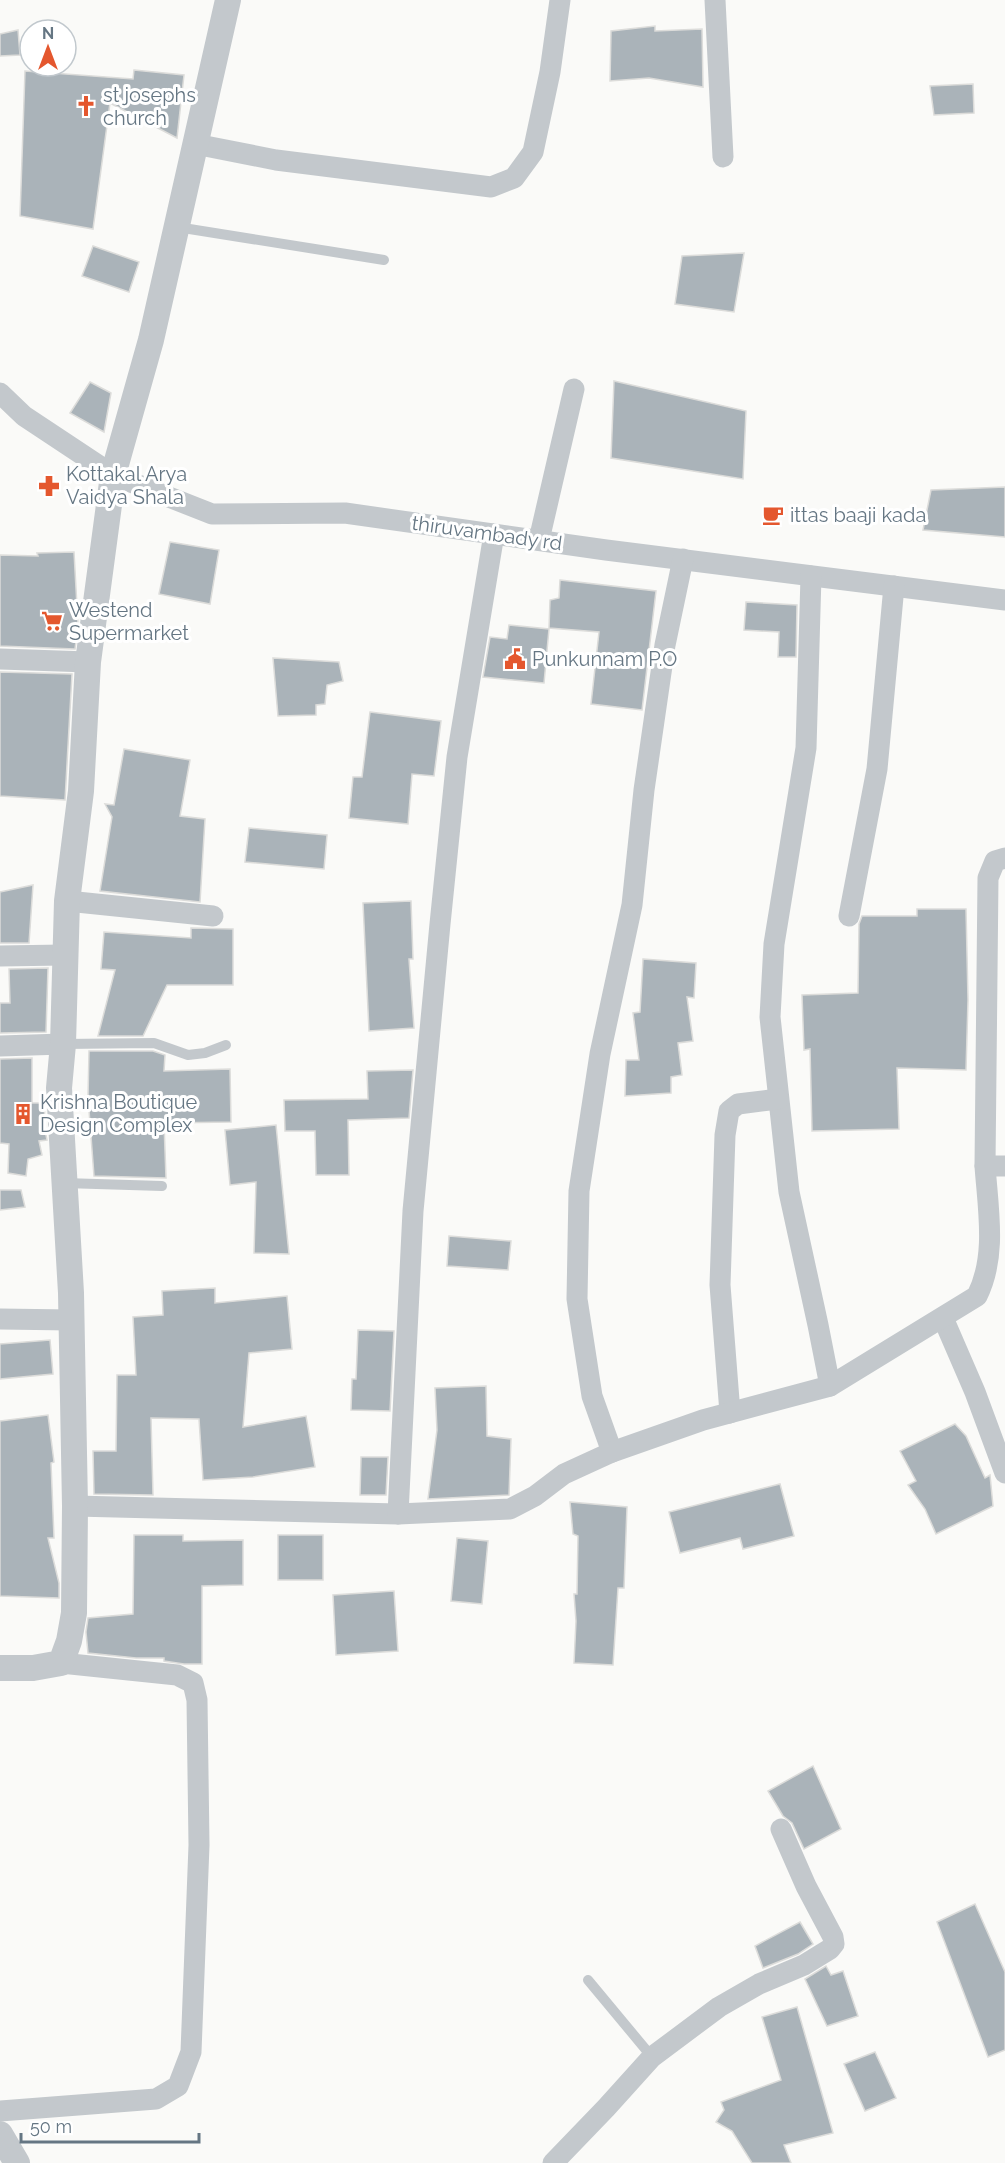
<svg xmlns="http://www.w3.org/2000/svg" width="1005" height="2163" font-family="Raleway,sans-serif">
<style>
.building{fill:#aab3b9;stroke:#dcdcda;stroke-width:1.5}
.lines{fill:none;stroke-linecap:round;stroke-linejoin:round}
.service{stroke:#c3c8cc;stroke-width:10}
.minor{stroke:#c3c8cc;stroke-width:21}
.tertiary{stroke:#c3c8cc;stroke-width:26}
.labels{text-anchor:middle;dominant-baseline:central;stroke-width:6;stroke-linejoin:round;paint-order:stroke}
.poi-label{font-size:20px;fill:#657683;stroke:#fff;text-anchor:start}
.street-label{font-size:20px;fill:#657683;stroke:#fff}
</style>
<rect width="100%" height="100%" fill="#fafaf8"/>
<g class="building">
<polygon points="655,26 655,31 702,29 703,87 649,78 610,81 611,31"/>
<polygon points="18,30 20,55 0,56 0,34"/>
<polygon points="134,70 184,75 177,138 110,103 93,229 20,216 25,71 133,79"/>
<polygon points="973,84 974,113 934,115 930,86"/>
<polygon points="93,246 139,262 129,292 82,276"/>
<polygon points="744,253 734,312 675,304 682,256"/>
<polygon points="614,381 746,411 743,479 611,458"/>
<polygon points="90,382 111,393 104,432 70,413"/>
<polygon points="1005,487 1005,537 923,530 931,490"/>
<polygon points="170,542 219,550 210,604 159,594"/>
<polygon points="74,552 78,625 75,649 0,646 0,555 38,556 37,553"/>
<polygon points="560,580 656,591 642,710 591,704 599,632 549,628 550,600 559,598"/>
<polygon points="746,602 797,605 796,657 778,657 779,632 744,630"/>
<polygon points="509,625 549,629 544,683 483,677 490,637 507,639"/>
<polygon points="273,658 339,662 343,681 327,685 325,704 316,705 316,715 278,716"/>
<polygon points="0,672 72,674 65,800 0,796"/>
<polygon points="370,712 441,721 434,776 412,774 408,824 349,818 353,777 362,777"/>
<polygon points="124,749 190,760 180,816 205,819 200,902 100,891 112,817 105,804 114,805"/>
<polygon points="249,828 327,835 324,869 245,862"/>
<polygon points="33,885 29,943 0,943 0,892"/>
<polygon points="411,901 413,959 409,959 414,1028 369,1031 363,903"/>
<polygon points="917,909 966,909 968,1000 966,1070 897,1068 899,1129 812,1131 810,1049 804,1050 802,995 858,993 859,924 862,916 917,916"/>
<polygon points="191,928 233,929 233,985 167,985 143,1036 98,1036 115,970 101,969 104,932 191,938"/>
<polygon points="643,959 696,963 694,998 687,997 693,1041 678,1043 682,1075 671,1077 671,1093 625,1096 626,1060 639,1060 633,1013 640,1012"/>
<polygon points="48,968 46,1032 0,1033 0,1003 10,1003 9,969"/>
<polygon points="89,1051 153,1051 165,1055 164,1071 230,1069 231,1122 164,1123 166,1178 94,1176 88,1097"/>
<polygon points="32,1058 32,1103 45,1103 44,1125 47,1140 39,1141 42,1155 28,1159 26,1176 8,1173 9,1144 0,1143 0,1059"/>
<polygon points="413,1070 409,1118 348,1120 349,1175 316,1175 315,1131 285,1131 284,1100 368,1099 367,1071"/>
<polygon points="276,1125 289,1254 254,1253 256,1182 230,1185 225,1130"/>
<polygon points="0,1190 21,1190 25,1207 0,1210"/>
<polygon points="449,1236 511,1241 508,1270 447,1266"/>
<polygon points="215,1288 215,1303 287,1296 292,1349 249,1353 243,1427 306,1416 315,1467 253,1477 203,1480 199,1419 151,1418 153,1495 94,1494 93,1451 116,1451 117,1375 136,1375 133,1317 163,1315 162,1291"/>
<polygon points="358,1330 394,1331 390,1411 351,1410 352,1379 356,1379"/>
<polygon points="50,1340 53,1374 0,1379 0,1344"/>
<polygon points="486,1386 487,1436 511,1439 509,1495 428,1499 437,1430 435,1388"/>
<polygon points="48,1415 54,1462 51,1463 54,1538 48,1538 59,1583 59,1598 0,1596 0,1421"/>
<polygon points="955,1424 966,1436 985,1478 990,1475 993,1506 936,1534 925,1509 908,1485 916,1481 900,1451"/>
<polygon points="361,1457 388,1457 386,1495 360,1495"/>
<polygon points="780,1484 794,1536 743,1549 740,1538 680,1553 669,1512"/>
<polygon points="570,1502 627,1507 624,1588 618,1588 613,1665 574,1663 576,1621 574,1594 577,1594 578,1536 573,1534"/>
<polygon points="134,1535 183,1535 183,1541 243,1540 243,1585 202,1586 202,1664 184,1664 164,1661 164,1658 136,1658 88,1653 86,1632 88,1618 133,1614"/>
<rect x="278" y="1535" width="45" height="45"/>
<polygon points="457,1538 488,1541 482,1604 451,1601"/>
<polygon points="394,1591 398,1651 336,1655 333,1595"/>
<polygon points="813,1766 841,1829 804,1849 792,1823 783,1816 768,1791"/>
<polygon points="975,1904 1005,1972 1005,2050 988,2057 937,1922"/>
<polygon points="800,1922 813,1944 798,1954 763,1968 755,1946"/>
<polygon points="826,1966 831,1975 843,1971 858,2016 827,2026 805,1979"/>
<polygon points="797,2007 833,2133 784,2145 791,2163 752,2163 732,2131 716,2122 724,2110 721,2102 781,2080 762,2017"/>
<polygon points="875,2052 896,2098 865,2111 844,2064"/>
</g>
<g class="lines">
<g class="service">
<polyline points="177,227 384,260"/>
<polyline points="63,1044 154,1043 188,1055 205,1053 226,1045"/>
<polyline points="64,1183 162,1186"/>
<polyline points="588,1980 652,2057"/>
</g>
<g class="minor">
<polyline points="715,0 723,157"/>
<polyline points="195,144 276,160 491,187 514,178 533,152 550,72 560,0"/>
<polyline points="0,393 24,416 113,475 212,514 345,513 606,550 1005,600"/>
<polyline points="539,540 574,389"/>
<polyline points="811,576 806,748 774,944 770,1017 789,1192 818,1325 830,1386"/>
<polyline points="0,659 88,662"/>
<polyline points="67,901 213,916"/>
<polyline points="849,916 877,769 894,586"/>
<polyline points="0,956 64,955"/>
<polyline points="0,1046 63,1044"/>
<polyline points="985,1166 988,878 995,861 1005,858"/>
<polyline points="943,1318 975,1392 1005,1473"/>
<polyline points="0,1319 71,1320"/>
<polyline points="730,1413 720,1285 725,1135 729,1111 738,1104 778,1099"/>
<polyline points="612,1452 592,1396 577,1299 579,1191 600,1054 632,905 644,790 665,645 683,559"/>
<path d="M75,1506L398,1514L510,1509L535,1496L564,1474L612,1452L703,1420L830,1386L977,1296C997,1256 988,1209 985,1166H1005"/>
<polyline points="398,1514 413,1211 440,924 457,757 494,534"/>
<polyline points="0,2111 156,2099 178,2086 191,2052 199,1845 197,1700 193,1683 177,1675 61,1663"/>
<polyline points="553,2163 606,2108 652,2057 719,2007 759,1984 804,1965 830,1949 834,1944 833,1937 806,1886 781,1829"/>
</g>
<g class="tertiary">
<polyline points="0,1668 33,1668 61,1663 69,1641 74,1613 75,1506 71,1293 59,1088 63,1044 67,901 81,791 88,662 113,475 151,340 228,0"/>
<polyline points="0,2134 17,2163"/>
</g>
</g>
<defs>
<symbol id="church-bare" viewBox="-9 -9 18 18"><path d="M-1.2-6h2.4v3.5h3.3v2.4h-3.3V6h-2.4V-.1h-3.3v-2.4h3.3Z" fill="#e4572e" stroke="#fff" stroke-width="2.5" paint-order="stroke"/></symbol>
<symbol id="pharmacy-bare" viewBox="-9 -9 18 18"><path d="M-2-6h4v4h4v4h-4v4h-4v-4h-4v-4h4Z" fill="#e4572e" stroke="#fff" stroke-width="2.5" paint-order="stroke"/></symbol>
<symbol id="cafe-bare" viewBox="-9 -9 18 18"><path d="M-5.5-4.5H6V0H3Q3 3.5 0 3.5H-2.5Q-5.5 3.5-5.5 0ZM3-3.2v2h1.7v-2ZM-6 4.5H4V6H-6Z" fill="#e4572e" stroke="#fff" stroke-width="2.5" paint-order="stroke"/></symbol>
<symbol id="supermarket-bare" viewBox="-9 -9 18 18"><path d="M-6-5.5h2.5l.6 2H6L4.5 2H-2.5L-4.4-4H-6ZM-1.5 3.2a1.3 1.3 0 1 0 .1 0ZM3 3.2a1.3 1.3 0 1 0 .1 0Z" fill="#e4572e" stroke="#fff" stroke-width="2.5" paint-order="stroke"/></symbol>
<symbol id="civic-bare" viewBox="-9 -9 18 18"><path d="M-.6-6.5H3V-4.5H.6V-3L4-1V1h2V6H-6V1h2V-1L-.6-3ZM-1.2 2.5V6h2.4V2.5Z" fill="#e4572e" stroke="#fff" stroke-width="2.5" paint-order="stroke"/></symbol>
<symbol id="building-bare" viewBox="-9 -9 18 18"><path d="M-4-6H4V6H1V3H-1V6H-4ZM-2.5-4.3h1.7v1.8h-1.7ZM.8-4.3h1.7v1.8H.8ZM-2.5-1h1.7V.8h-1.7ZM.8-1h1.7V.8H.8Z" fill="#e4572e" stroke="#fff" stroke-width="2.5" paint-order="stroke"/></symbol>
</defs>
<g fill-rule="evenodd">
<use href="#church-bare" x="71" y="91" width="30" height="30"/>
<use href="#pharmacy-bare" x="34" y="471" width="30" height="30"/>
<use href="#cafe-bare" x="758" y="500" width="30" height="30"/>
<use href="#supermarket-bare" x="37" y="606" width="30" height="30"/>
<use href="#civic-bare" x="500" y="644" width="30" height="30"/>
<use href="#building-bare" x="8" y="1099" width="30" height="30"/>
</g>
<g class="labels">
<g class="poi-label">
<text x="103" y="95">st josephs<tspan x="103" dy="23">church</tspan></text>
<text x="66" y="474">Kottakal Arya<tspan x="66" dy="23">Vaidya Shala</tspan></text>
<text x="790" y="515">ittas baaji kada</text>
<text x="69" y="610">Westend<tspan x="69" dy="23">Supermarket</tspan></text>
<text x="532" y="659">Punkunnam P.O</text>
<text x="40" y="1102">Krishna Boutique<tspan x="40" dy="23">Design Complex</tspan></text>
</g>
<g class="street-label">
<text transform="translate(487 533) rotate(8)">thiruvambady rd</text>
</g>
</g>
<g transform="translate(48 48)"><circle r="28" fill="#ffffff" stroke="#c1c8cd" stroke-width="1.5"/>
<path d="M0-4.5L10 22L0 15L-10 22Z" fill="#e4572e"/>
<text y="-9" font-size="16" font-weight="bold" text-anchor="middle" fill="#657683">N</text>
</g>
<path d="M21 2133v9h178v-9" fill="none" stroke="#657683" stroke-width="3"/>
<text x="30" y="2133" font-size="18" fill="#657683" stroke="#ffffff" stroke-width="4.5" paint-order="stroke">50 m</text>
</svg>
